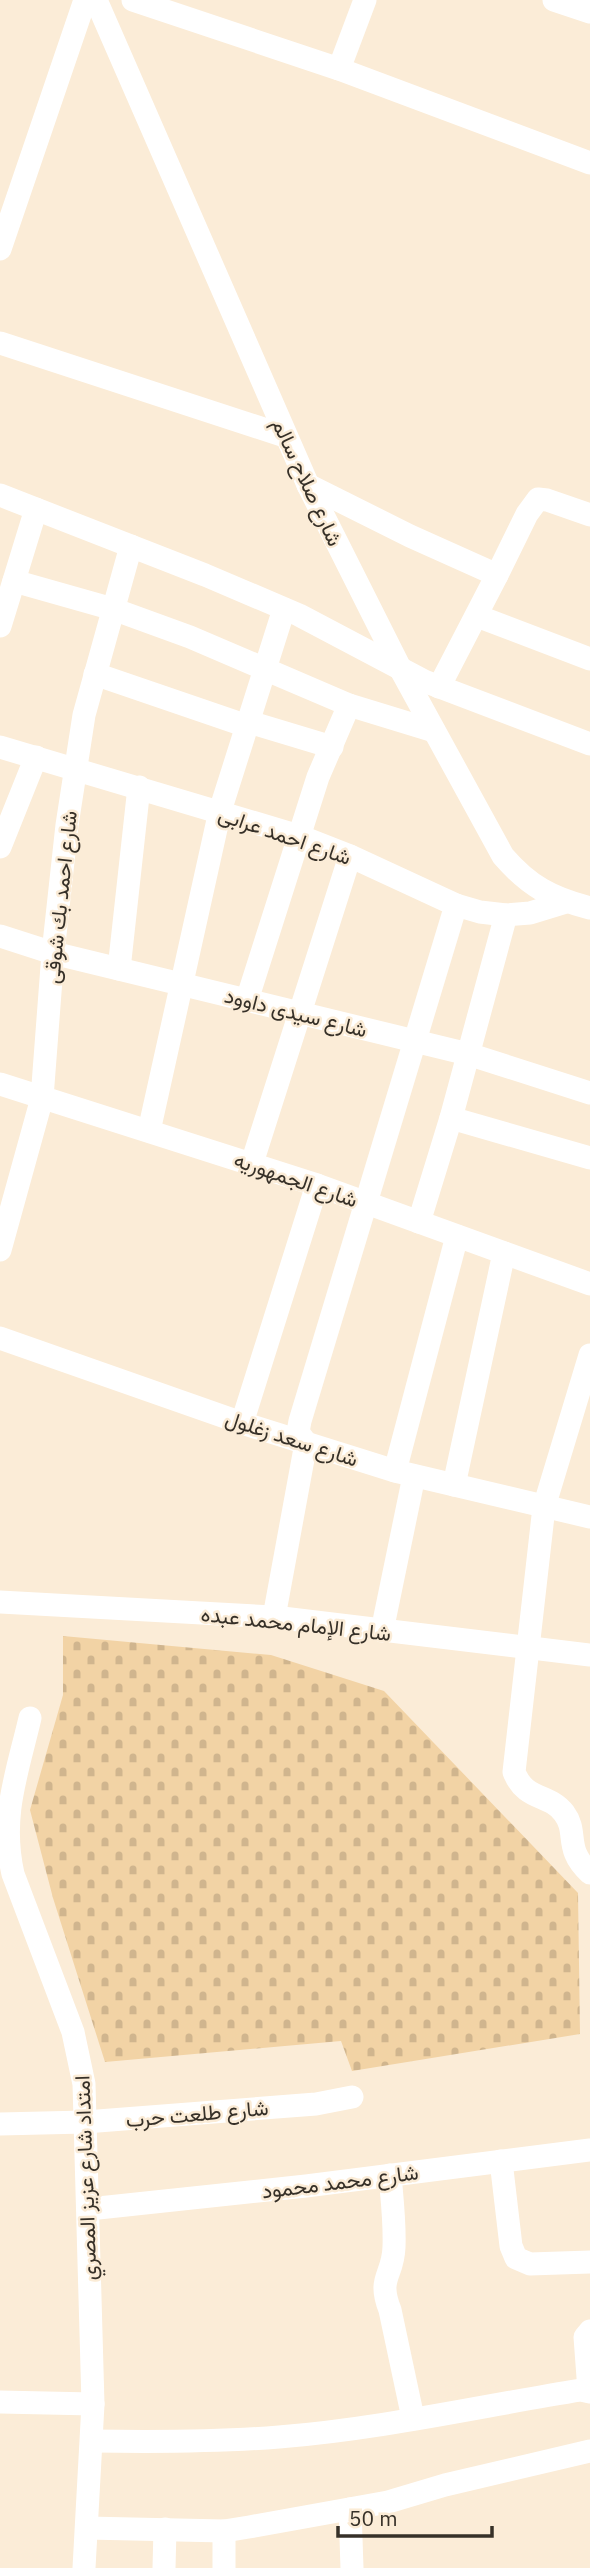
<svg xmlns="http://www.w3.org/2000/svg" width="590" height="2568" font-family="'IBM Plex Sans',Vazirmatn,sans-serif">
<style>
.cemetery{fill:url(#cemetery-stones)}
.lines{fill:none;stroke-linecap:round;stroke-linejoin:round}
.minor{stroke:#fff;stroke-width:23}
.labels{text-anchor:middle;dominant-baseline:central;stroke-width:5;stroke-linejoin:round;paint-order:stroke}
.street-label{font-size:21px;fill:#363028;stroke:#fbecd7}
</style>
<defs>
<pattern id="cemetery-stones" width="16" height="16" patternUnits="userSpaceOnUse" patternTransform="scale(1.75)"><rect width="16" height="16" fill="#f2d3a5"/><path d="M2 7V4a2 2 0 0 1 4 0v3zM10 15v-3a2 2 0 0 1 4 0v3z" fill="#d0b58e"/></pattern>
</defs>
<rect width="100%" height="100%" fill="#fbecd7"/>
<polygon class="cemetery" points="63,1636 271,1655 384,1691 578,1893 580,2034 352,2071 341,2041 105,2062 53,1898 30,1810 63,1695"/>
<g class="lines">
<g class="minor">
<path d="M96,0L308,485L400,668L503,856C529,886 551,898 590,908"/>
<polyline points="133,0 339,69 590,163"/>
<polyline points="554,0 590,12"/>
<polyline points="339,69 365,0"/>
<polyline points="0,249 85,0"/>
<polyline points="0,343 285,436"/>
<polyline points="308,485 410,536 497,575 527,514 538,499 547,500 590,515"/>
<polyline points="0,495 205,575 299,615 424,681 590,744"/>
<polyline points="14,581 113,609 190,637 349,705 434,731"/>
<polyline points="477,616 590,659"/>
<polyline points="0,626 36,509"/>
<polyline points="95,674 247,726"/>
<polyline points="439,687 497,575"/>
<polyline points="249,722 332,747"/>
<polyline points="0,747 299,836 350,856 456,905 480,912 506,915 530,913 566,902"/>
<polyline points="0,847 36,757"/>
<polyline points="0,936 53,953 468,1054 590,1093"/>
<polyline points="119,969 139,787"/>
<polyline points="247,1000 318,777 349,705"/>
<polyline points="0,1084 317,1185 590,1284"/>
<polyline points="451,1118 590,1158"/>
<polyline points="149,1131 220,811 284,609"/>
<polyline points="252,1163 350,856"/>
<polyline points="419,1222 451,1118 506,915"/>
<polyline points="0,1250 42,1098 53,953 67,825 84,715 131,546"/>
<polyline points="0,1338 242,1423 395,1471 590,1517"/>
<path d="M590,1355L544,1507L514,1772C526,1802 549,1793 564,1813C579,1833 563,1848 590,1873"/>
<polyline points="242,1423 317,1185"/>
<polyline points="395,1471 457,1236"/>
<polyline points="454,1485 504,1253"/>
<polyline points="0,1602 274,1617 590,1655"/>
<polyline points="274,1617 306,1443 298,1432 300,1421 456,905"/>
<polyline points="382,1631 414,1476"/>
<path d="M30,1718C17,1774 0,1816 13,1874L73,2032L84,2084L93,2404L84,2568"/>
<polyline points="0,2124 85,2122 316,2104 352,2097"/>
<polyline points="501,2161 511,2246 516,2258 530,2264 590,2262"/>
<path d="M390,2175C392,2199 395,2223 394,2247C393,2277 377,2277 390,2310L413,2418"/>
<polyline points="89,2209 306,2186 590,2150"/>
<polyline points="589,2391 585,2337 590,2331"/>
<polyline points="0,2402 93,2404"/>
<path d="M92,2441C155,2442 217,2442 279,2437C380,2429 481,2406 581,2390L590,2392"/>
<polyline points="350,2509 352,2568"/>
<polyline points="87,2528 224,2531 249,2527 388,2502 445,2485 590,2451"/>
<polyline points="164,2568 165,2529"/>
<polyline points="224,2568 224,2531"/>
</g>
</g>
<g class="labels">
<g class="street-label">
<text transform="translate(308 482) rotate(65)">شارع صلاح سالم</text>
<text transform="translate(285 835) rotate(19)">شارع احمد عرابى</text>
<text transform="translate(60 897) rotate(-84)">شارع احمد بك شوقى</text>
<text transform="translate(296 1012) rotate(14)">شارع سيدى داوود</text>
<text transform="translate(296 1179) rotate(19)">شارع الجمهوريه</text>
<text transform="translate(292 1438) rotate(18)">شارع سعد زغلول</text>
<text transform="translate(296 1623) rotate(6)">شارع الإمام محمد عبده</text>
<text transform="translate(197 2113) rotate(-5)">شارع طلعت حرب</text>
<text transform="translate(85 2178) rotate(-92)">امتداد شارع عزيز المصري</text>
<text transform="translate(340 2181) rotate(-7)">شارع محمد محمود</text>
</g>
</g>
<path d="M338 2526v10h154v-10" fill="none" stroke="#363028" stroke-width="3.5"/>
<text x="349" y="2526" font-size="21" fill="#363028" stroke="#fbecd7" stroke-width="5" paint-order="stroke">50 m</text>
</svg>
